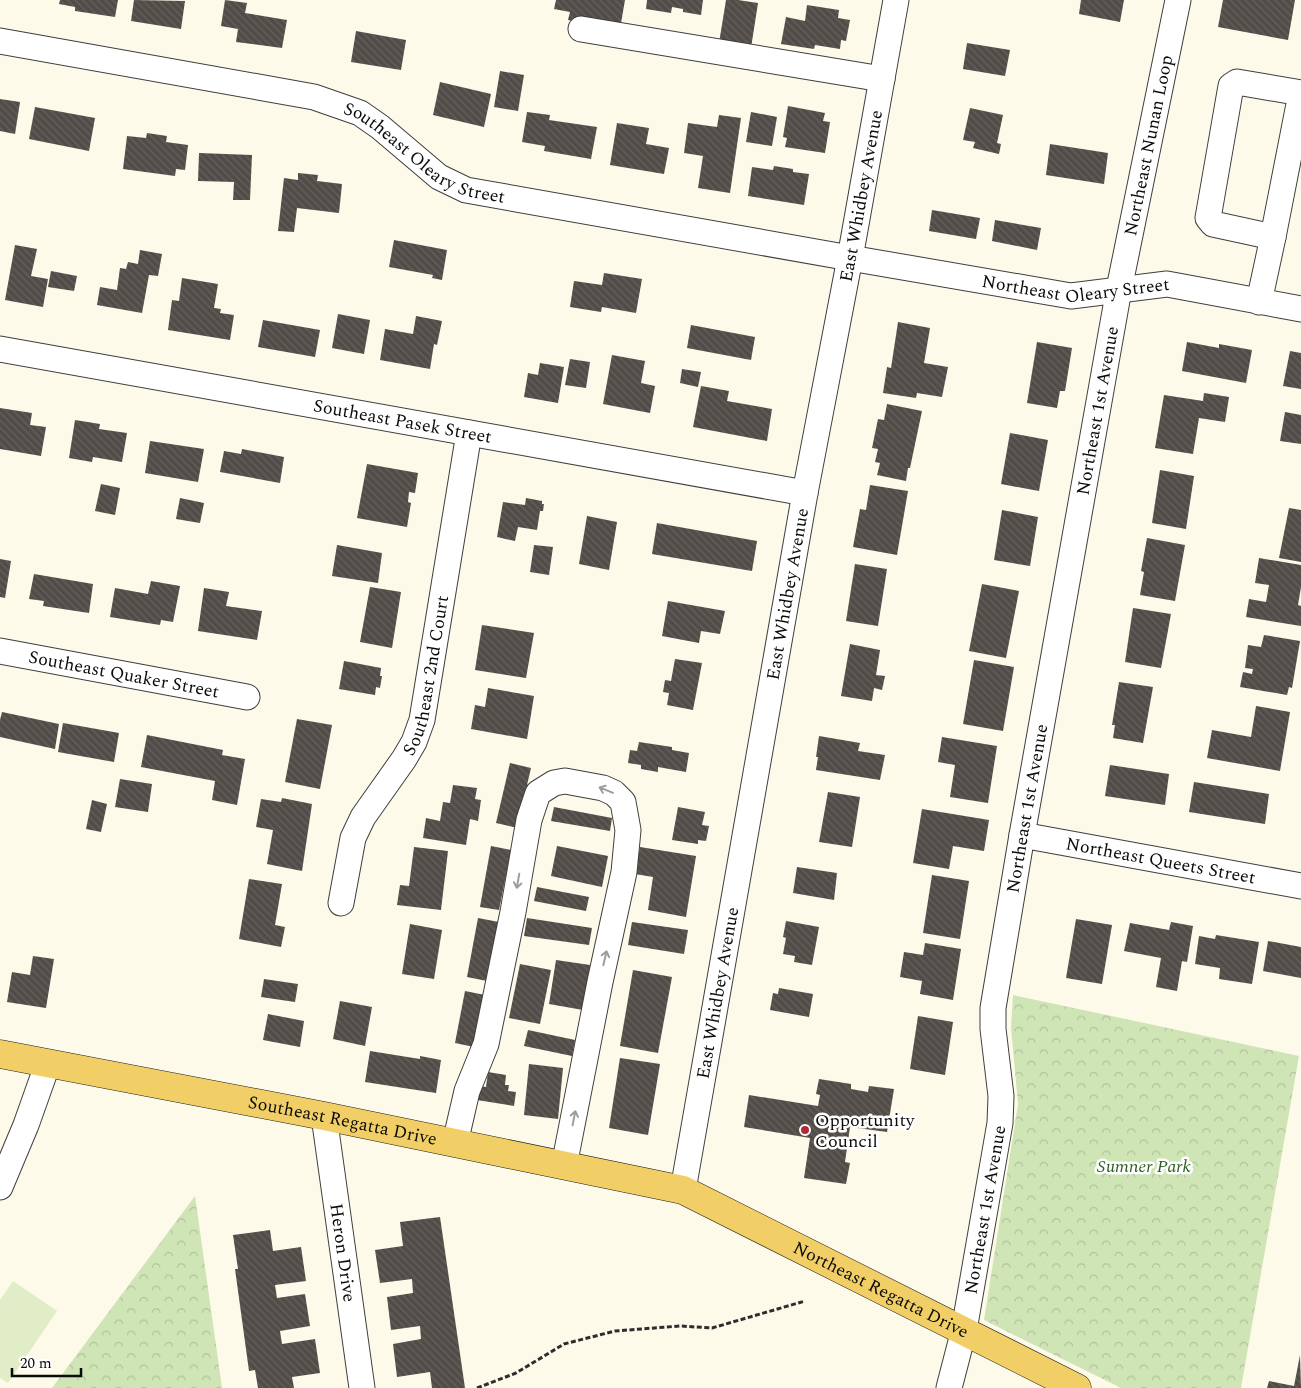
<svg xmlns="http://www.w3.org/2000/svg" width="1301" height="1388" font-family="Spectral,serif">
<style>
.park{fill:url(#park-crowns)}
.pitch{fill:#e0edc7}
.building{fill:url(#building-back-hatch)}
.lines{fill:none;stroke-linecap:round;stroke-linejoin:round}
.minor-casing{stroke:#3e3e3e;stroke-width:27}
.major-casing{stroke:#1c1c1c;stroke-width:29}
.path{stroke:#2d2d2d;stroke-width:3;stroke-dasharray:5 2.5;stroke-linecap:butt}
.minor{stroke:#fff;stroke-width:25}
.major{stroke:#f1cf66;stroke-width:28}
.oneway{stroke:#9d9d9d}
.poi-dot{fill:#b22b32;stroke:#fff;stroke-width:2}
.labels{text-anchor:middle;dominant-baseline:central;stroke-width:5;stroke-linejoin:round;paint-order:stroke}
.street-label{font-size:18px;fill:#0b0b0b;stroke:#fff}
.poi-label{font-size:18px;fill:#0b0b0b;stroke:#fff;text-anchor:start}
.park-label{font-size:18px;font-style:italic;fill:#2d5e20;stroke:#fff}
</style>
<defs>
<pattern id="park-crowns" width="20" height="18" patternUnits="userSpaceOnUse" patternTransform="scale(1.25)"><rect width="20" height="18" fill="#cfe5b6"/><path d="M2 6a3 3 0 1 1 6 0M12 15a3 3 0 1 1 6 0" fill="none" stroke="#b0c39b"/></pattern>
<pattern id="building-back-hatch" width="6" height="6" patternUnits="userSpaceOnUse" patternTransform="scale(1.25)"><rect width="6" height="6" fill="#524c48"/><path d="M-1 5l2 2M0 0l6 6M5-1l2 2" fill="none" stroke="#66615e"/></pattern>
</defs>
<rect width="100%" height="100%" fill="#fefae9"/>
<g class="park">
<polygon points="1013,995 1299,1056 1241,1388 1121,1388 984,1320 1018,1104 1011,1028"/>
<polygon points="195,1196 222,1388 52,1388"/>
</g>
<polygon class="pitch" points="13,1281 57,1311 8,1383 0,1378 0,1300"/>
<g class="building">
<polygon points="60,0 118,0 115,17 75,11 75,7 59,4"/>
<polygon points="134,0 185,1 181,29 131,21"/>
<polygon points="225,0 247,3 245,13 287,20 282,48 236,42 238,29 221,26"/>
<polygon points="556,0 625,0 620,29 568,20 570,12 554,9"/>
<polygon points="647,0 703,0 701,15 683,12 683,9 672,7 671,13 646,9"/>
<polygon points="726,0 738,0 758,3 751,48 719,43"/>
<polygon points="1081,0 1124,0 1120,22 1079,14"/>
<polygon points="1223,0 1295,0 1288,40 1218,27"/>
<polygon points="807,5 839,10 838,18 850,20 846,41 841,40 840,49 815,45 814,49 781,44 786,17 805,21"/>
<polygon points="356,31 406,40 401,70 351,62"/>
<polygon points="967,43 1010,50 1005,76 963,69"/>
<polygon points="500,71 524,75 518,111 494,107"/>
<polygon points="440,82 491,94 484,127 433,115"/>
<polygon points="0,99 20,102 15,134 0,131"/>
<polygon points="788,106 825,113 823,121 830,122 825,153 785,147 787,138 783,137"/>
<polygon points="35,107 95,118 89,151 29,139"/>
<polygon points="970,108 1003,115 997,143 1001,144 999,154 973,148 975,142 963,140"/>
<polygon points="527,112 550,115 549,120 597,127 591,159 544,151 545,146 522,142"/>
<polygon points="751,112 777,117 772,146 746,142"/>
<polygon points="719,115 741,118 730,193 698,188 703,156 684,153 688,123 717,127"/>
<polygon points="617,123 649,128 646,144 669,148 664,174 610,165"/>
<polygon points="147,133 167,136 166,142 188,145 185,170 176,169 175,176 123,169 127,136 146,138"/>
<polygon points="1050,144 1108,153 1104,184 1046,175"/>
<polygon points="199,153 252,155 250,200 233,200 234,182 198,181"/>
<polygon points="774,166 793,169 793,172 809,174 804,205 748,196 752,167 773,170"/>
<polygon points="298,173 318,175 317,181 342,184 339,213 297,208 294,232 278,231 284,178 298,180"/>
<polygon points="932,210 980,218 976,239 929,231"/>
<polygon points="995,220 1041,228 1037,250 992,241"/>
<polygon points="394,240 447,250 442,280 432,278 433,275 389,267"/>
<polygon points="15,245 37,249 31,276 48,279 43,307 5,300"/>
<polygon points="140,250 162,254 158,276 149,275 142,313 97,305 100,287 117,290 120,268 126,269 128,262 138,264"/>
<polygon points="51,271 77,276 74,291 48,287"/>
<polygon points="604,273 642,279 636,313 602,307 601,312 570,307 574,281 602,285"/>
<polygon points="182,278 218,284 214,308 221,309 220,313 234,315 230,340 168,330 172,300 179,301"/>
<polygon points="338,314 370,320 364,354 332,348"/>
<polygon points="416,316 442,321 437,345 434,344 430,369 380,360 385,329 413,334"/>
<polygon points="263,320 320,330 315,357 258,347"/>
<polygon points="898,322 930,328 924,363 948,367 942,397 917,393 916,398 883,393 887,367 891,368"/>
<polygon points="691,325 755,337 751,360 687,348"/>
<polygon points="1037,342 1072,348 1065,391 1060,391 1057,408 1027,403"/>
<polygon points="1187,342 1219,348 1219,344 1252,350 1246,383 1182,371"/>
<polygon points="1290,351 1301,353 1301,389 1283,386"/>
<polygon points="612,355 645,361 641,383 655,386 650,413 603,404"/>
<polygon points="570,359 590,362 586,388 565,385"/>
<polygon points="540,363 564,367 558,403 524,397 528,373 538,375"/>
<polygon points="682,369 701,372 698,387 680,383"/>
<polygon points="701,386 729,391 727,401 772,409 767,441 693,427"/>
<polygon points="1204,393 1229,397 1225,422 1199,418 1193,454 1155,448 1164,395 1203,401"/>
<polygon points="887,404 922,411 910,468 908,468 906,481 877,475 880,463 875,462 878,449 872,448 878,419 884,420"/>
<polygon points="0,408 32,413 30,425 46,427 41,456 0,449"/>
<polygon points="1285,412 1301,415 1301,444 1280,441"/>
<polygon points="75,420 100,424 99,429 127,433 122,462 93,457 92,462 69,458"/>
<polygon points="1010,433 1048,440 1039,491 1001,484"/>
<polygon points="150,441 204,449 198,482 145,473"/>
<polygon points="242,449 284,457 280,483 220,472 224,451 241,454"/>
<polygon points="367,464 418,473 415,493 409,492 408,502 411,503 407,527 357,518"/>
<polygon points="1160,470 1194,476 1186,529 1152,523"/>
<polygon points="101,484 120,488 115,515 95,511"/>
<polygon points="870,485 908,491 897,555 853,547 860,509 866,510"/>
<polygon points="180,498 204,503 200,523 176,519"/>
<polygon points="526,498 542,501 542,504 544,504 543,511 540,511 537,530 518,527 515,541 497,537 503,502 525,505"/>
<polygon points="1289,508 1301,510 1301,562 1279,558"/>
<polygon points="1002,510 1038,517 1030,566 994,560"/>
<polygon points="587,516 617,522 609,570 579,564"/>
<polygon points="657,523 757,541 752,571 652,554"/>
<polygon points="1147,538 1185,545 1175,601 1140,595 1144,572 1141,571"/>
<polygon points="337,545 382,553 378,583 332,576"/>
<polygon points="534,545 553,547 549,575 530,572"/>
<polygon points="1259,558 1301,565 1301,587 1298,605 1301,606 1301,626 1246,617 1249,599 1266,602 1269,585 1255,583"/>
<polygon points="0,559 11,561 5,598 0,597"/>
<polygon points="855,564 887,569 878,626 846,621"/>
<polygon points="34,574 93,584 89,613 43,606 44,601 29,599"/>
<polygon points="151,581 180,586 173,622 161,620 160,625 110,617 115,588 148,594"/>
<polygon points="982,584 1019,591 1006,658 969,651"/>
<polygon points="370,587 401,592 392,648 360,642"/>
<polygon points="204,588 229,592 226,606 262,611 257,640 198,631"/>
<polygon points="668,601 725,611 720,634 701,631 699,643 662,636"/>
<polygon points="1133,608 1171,614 1161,668 1125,662"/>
<polygon points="482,625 534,633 526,678 475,670"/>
<polygon points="1264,635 1300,641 1292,688 1289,687 1287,695 1240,687 1243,672 1252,674 1253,669 1245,668 1248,645 1261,647"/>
<polygon points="850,644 880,650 876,675 885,676 882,690 874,688 872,701 841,696"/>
<polygon points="675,659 702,663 693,710 667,705 669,693 663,692 665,680 671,681"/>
<polygon points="974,660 1014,667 1003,731 963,724"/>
<polygon points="344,661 381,668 380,676 382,676 380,688 376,687 375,695 339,689"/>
<polygon points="1119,682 1153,687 1143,743 1113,738 1115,725 1112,725"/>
<polygon points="488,688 534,696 527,739 471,729 475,705 485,707"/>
<polygon points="1256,706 1290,712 1280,771 1207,758 1212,730 1251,737"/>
<polygon points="2,712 59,724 55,749 0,737 0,720"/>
<polygon points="297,719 332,725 320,789 285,782"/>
<polygon points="63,723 119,733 114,762 58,752"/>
<polygon points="147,735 223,750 222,755 245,759 237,805 212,800 215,781 141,767"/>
<polygon points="819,736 860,743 858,751 885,755 880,780 816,770 818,757 816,757"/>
<polygon points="942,737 997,746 988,803 950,797 955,765 938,762"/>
<polygon points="639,742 672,747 672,750 689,753 686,772 658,767 658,772 641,769 641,765 628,763 630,750 637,751"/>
<polygon points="510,763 531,768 517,828 496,823"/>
<polygon points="1110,765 1169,774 1165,805 1105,796"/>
<polygon points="120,779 152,784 148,812 115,807"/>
<polygon points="1194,782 1269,794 1265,824 1189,812"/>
<polygon points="453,785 477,788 475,799 481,800 478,821 470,819 466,845 423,838 426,818 440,821 443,802 450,803"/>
<polygon points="828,792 860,797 852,847 819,842"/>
<polygon points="282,798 312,804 302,871 267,864 273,830 256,827 261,799 281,802"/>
<polygon points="92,800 107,804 101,832 86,829"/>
<polygon points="554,807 612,818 610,831 551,821"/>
<polygon points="678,807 705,812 702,825 709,826 706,841 698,840 698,844 672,840"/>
<polygon points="922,809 989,820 984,851 953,846 949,869 913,863"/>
<polygon points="491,846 511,850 499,910 480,907"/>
<polygon points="557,846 608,856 602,887 551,876"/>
<polygon points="414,847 448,851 441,910 397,905 400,885 409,886"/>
<polygon points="640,847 696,856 686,917 648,910 653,877 635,874"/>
<polygon points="797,867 837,873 834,900 793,893"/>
<polygon points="932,875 969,881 960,939 923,933"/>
<polygon points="249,879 282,884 275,925 285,927 281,947 239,939"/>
<polygon points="537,887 589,897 586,911 534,901"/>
<polygon points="478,918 499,922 487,981 467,977"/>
<polygon points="527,918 592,928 589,945 524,936"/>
<polygon points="1076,919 1112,925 1102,984 1066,978"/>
<polygon points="786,921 819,927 812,965 794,962 795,956 783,954 786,938 783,937"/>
<polygon points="632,922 688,930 684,954 628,945"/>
<polygon points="1171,922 1193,926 1187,962 1182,961 1177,991 1156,987 1161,958 1124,951 1130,923 1169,930"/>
<polygon points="410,924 442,930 434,979 402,974"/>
<polygon points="1216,935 1259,942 1252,984 1219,979 1220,968 1195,964 1199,936 1215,939"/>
<polygon points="1268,941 1301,947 1301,978 1263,971"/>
<polygon points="925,943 961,949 953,1000 920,994 922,981 900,977 904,952 923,955"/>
<polygon points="33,956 54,959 46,1008 7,1002 12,972 30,975"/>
<polygon points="556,960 590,965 583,1010 549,1004"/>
<polygon points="520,964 551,970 540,1024 509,1018"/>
<polygon points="633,970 672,977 658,1053 620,1046"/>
<polygon points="264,979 298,984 295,1002 261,997"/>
<polygon points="779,988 813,994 809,1017 770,1010 773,993 778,994"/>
<polygon points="465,991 485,995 474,1047 455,1043"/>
<polygon points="340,1001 372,1007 365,1046 333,1039"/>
<polygon points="268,1014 304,1021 300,1047 263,1040"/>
<polygon points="918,1016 953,1022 945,1075 910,1069"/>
<polygon points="528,1030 575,1040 572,1056 524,1046"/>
<polygon points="370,1051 420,1059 420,1056 441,1060 436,1093 365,1082"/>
<polygon points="620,1058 660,1064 648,1135 609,1128"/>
<polygon points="529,1064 563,1068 558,1119 524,1115"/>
<polygon points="488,1072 506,1075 505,1085 509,1085 508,1091 516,1092 514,1106 477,1100 479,1086 486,1087"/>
<polygon points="819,1079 851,1084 851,1089 868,1092 869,1086 894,1089 887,1132 850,1127 845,1162 850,1163 846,1184 804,1178 810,1138 744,1127 749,1095 818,1106 820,1095 816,1094"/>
<polygon points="440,1217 465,1388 432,1388 430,1372 397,1377 393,1344 421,1339 420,1326 391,1330 387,1297 413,1293 412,1279 380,1283 375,1250 403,1246 400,1222"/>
<polygon points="270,1230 273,1251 301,1247 306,1281 275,1285 277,1298 305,1294 310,1326 280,1331 282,1344 315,1339 320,1373 292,1377 294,1388 258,1388 255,1370 249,1371 235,1269 238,1269 233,1235"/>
<polygon points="1300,1355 1301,1388 1267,1388 1269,1381 1294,1386"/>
</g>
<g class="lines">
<defs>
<g id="minor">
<polyline points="581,29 882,79"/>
<path id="s1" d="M0,41L314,97L360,113L380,127L439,177L466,190L850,258L1071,296L1167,284L1301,309"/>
<polyline points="1301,93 1237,82 1231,86 1208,218 1213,224 1273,237 1301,94"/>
<polyline points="1259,302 1273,237"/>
<path id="s2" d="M0,349L805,493"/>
<path id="s3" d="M0,651L247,697"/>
<path id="s4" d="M1022,835L1301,886"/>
<path id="s5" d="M341,903L353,838L363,817L404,759L414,742L422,720L469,433"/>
<path id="s6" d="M324,1116L362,1388"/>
<polyline points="455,1143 467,1091 486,1044 513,912 529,820 538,793 554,783 565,781 603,788 614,793 623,802 628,830 624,872 600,982 564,1166"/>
<polyline points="0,1187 26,1125 48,1063"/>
<path id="s7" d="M683,1190L805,493L850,258L896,0"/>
<path id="s8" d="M949,1388L964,1330L1000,1123L1001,1096L993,1029V1008L1022,835L1119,289L1178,0"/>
</g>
<g id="major">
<path id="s9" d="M0,1054L324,1116L683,1190L1077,1388"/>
</g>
</defs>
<use href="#minor" class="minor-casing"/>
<use href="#major" class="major-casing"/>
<polyline class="path" points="477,1388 516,1373 564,1344 615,1331 680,1326 712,1328 805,1301"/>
<use href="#minor" class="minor"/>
<use href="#major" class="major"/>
</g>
<defs><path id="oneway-shaft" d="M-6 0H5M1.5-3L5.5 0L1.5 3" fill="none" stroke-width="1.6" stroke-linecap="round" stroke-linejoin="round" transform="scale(1.25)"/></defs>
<g class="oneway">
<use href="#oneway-shaft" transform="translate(606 790) rotate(-158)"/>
<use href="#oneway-shaft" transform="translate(518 881) rotate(100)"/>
<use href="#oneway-shaft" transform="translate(605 958) rotate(-77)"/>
<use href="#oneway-shaft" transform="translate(574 1118) rotate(-79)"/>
</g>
<circle class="poi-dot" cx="805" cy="1130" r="5"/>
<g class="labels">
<g class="street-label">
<text stroke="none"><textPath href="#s8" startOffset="1262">Northeast Nunan Loop</textPath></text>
<text stroke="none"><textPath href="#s1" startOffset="445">Southeast Oleary Street</textPath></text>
<text stroke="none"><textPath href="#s7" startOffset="1010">East Whidbey Avenue</textPath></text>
<text stroke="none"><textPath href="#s1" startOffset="1118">Northeast Oleary Street</textPath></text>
<text stroke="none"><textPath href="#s8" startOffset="992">Northeast 1st Avenue</textPath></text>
<text stroke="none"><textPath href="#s2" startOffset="409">Southeast Pasek Street</textPath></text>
<text stroke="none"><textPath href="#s7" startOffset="605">East Whidbey Avenue</textPath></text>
<text stroke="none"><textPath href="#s3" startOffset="126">Southeast Quaker Street</textPath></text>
<text stroke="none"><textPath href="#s5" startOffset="248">Southeast 2nd Court</textPath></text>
<text stroke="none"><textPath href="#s8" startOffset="588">Northeast 1st Avenue</textPath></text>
<text stroke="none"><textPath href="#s4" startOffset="141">Northeast Queets Street</textPath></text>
<text stroke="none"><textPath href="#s7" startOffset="200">East Whidbey Avenue</textPath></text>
<text stroke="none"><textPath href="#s9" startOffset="349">Southeast Regatta Drive</textPath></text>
<text stroke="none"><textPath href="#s8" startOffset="182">Northeast 1st Avenue</textPath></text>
<text stroke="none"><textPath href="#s6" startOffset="138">Heron Drive</textPath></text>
<text stroke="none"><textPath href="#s9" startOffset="918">Northeast Regatta Drive</textPath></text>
</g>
<g class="poi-label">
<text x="815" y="1120">Opportunity<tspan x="815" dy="21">Council</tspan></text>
</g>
<g class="park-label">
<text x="1144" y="1166">Sumner Park</text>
</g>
</g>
<path d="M12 1368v8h69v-8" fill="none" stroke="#0b0b0b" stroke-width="2.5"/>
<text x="20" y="1368" font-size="15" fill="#0b0b0b" stroke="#ffffff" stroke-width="4" paint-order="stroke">20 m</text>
</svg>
